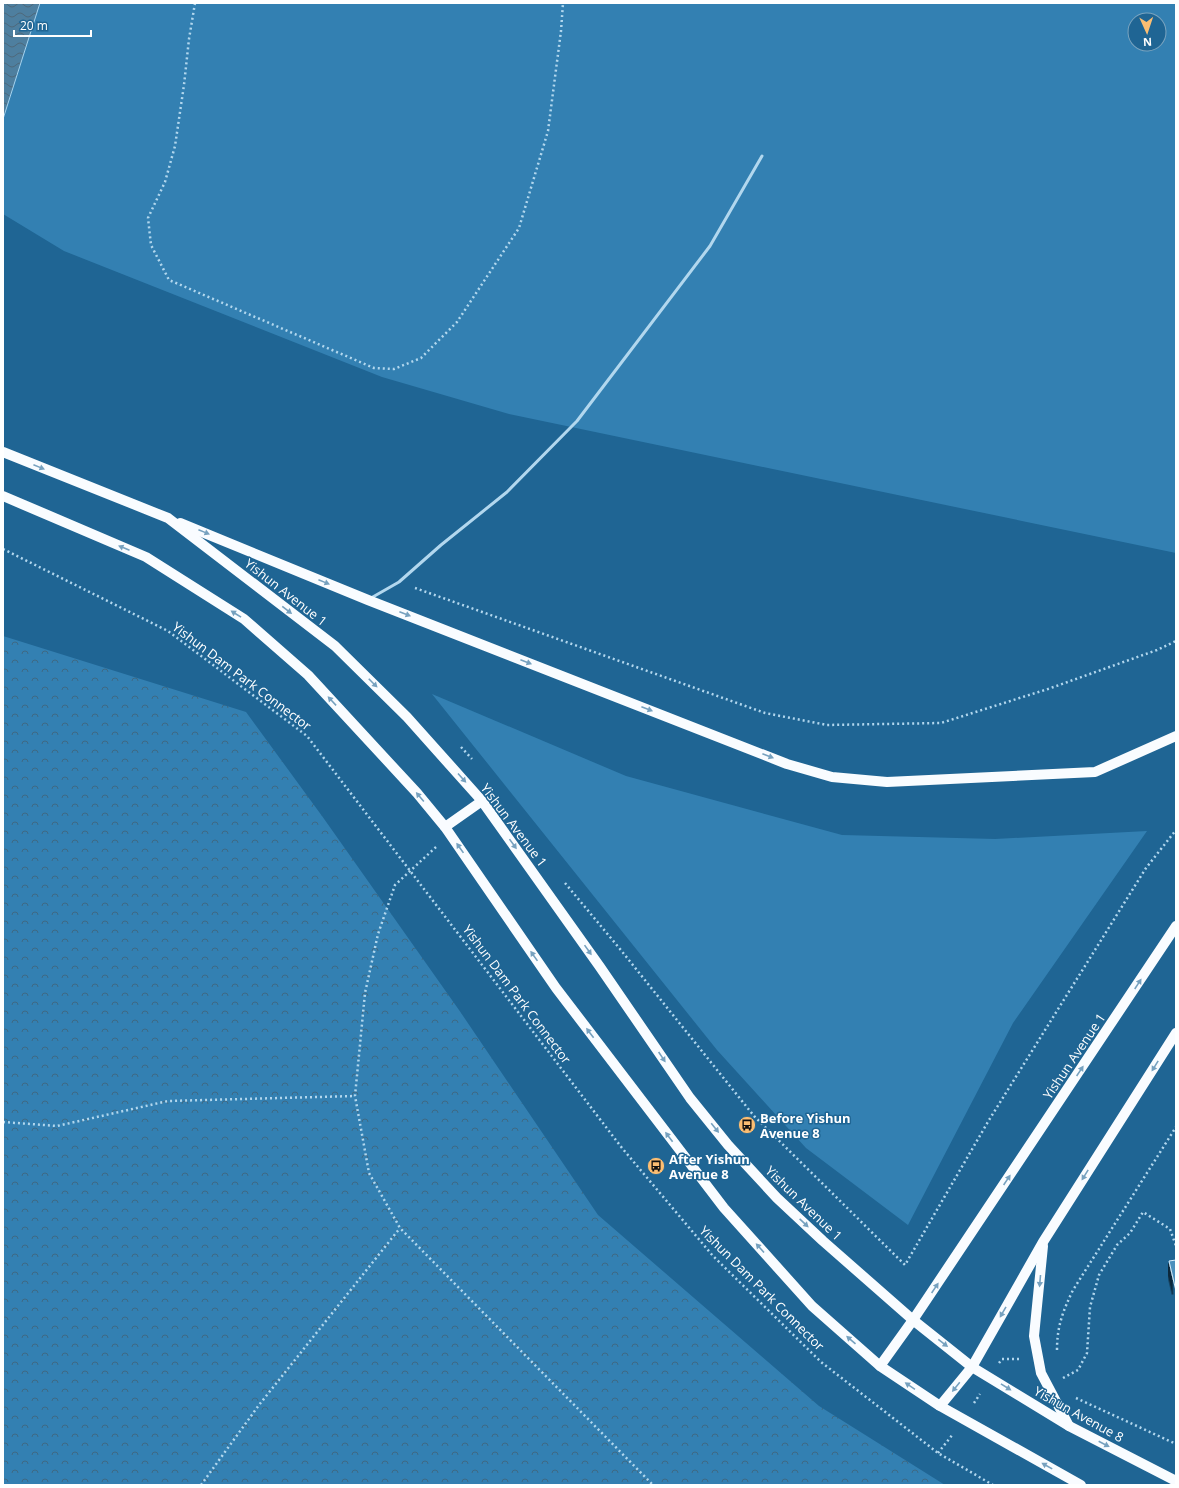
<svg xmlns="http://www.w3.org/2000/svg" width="1179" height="1488" font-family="'Open Sans',sans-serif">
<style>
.green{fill:#3380b2;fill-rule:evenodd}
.forest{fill:url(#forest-crowns)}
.water{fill:url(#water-waves);stroke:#a6d4f0}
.building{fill:#4c90bd;stroke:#d8edfa;filter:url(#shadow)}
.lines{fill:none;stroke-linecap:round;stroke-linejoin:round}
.path{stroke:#b2d7ee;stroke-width:2.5;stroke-dasharray:2 3;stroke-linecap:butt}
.service{stroke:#b2d7ee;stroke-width:3}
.primary{stroke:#f9fcff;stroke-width:10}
.oneway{fill:#76a1bf}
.labels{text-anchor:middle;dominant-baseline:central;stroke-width:3;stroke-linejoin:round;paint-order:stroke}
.street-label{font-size:13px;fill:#fff;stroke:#1f6594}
.poi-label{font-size:13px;font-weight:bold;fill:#fff;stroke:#1f6594;text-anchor:start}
</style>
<defs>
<pattern id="forest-crowns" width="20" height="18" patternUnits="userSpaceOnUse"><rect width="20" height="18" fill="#3380b2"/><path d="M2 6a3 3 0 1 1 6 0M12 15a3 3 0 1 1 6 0" fill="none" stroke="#3e6984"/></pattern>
<pattern id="water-waves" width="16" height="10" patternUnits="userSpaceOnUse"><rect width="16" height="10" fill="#4e7f9f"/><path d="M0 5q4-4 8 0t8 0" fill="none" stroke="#4d687a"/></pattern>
<filter id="shadow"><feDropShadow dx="-3.5" dy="3.5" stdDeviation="0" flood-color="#0009"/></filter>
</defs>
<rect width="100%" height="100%" fill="#1f6594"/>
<g class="green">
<path d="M40,3H1176V553L509,414L382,377L64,251L3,214V119ZM1135,20H1159V44H1135Z"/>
<polygon points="432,694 626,776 842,835 995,839 1147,831 1013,1023 908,1225 806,1148 717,1050"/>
</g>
<polygon class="forest" points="3,636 246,712 322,816 459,1010 598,1215 819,1406 945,1485 3,1485"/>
<polygon class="water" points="3,3 40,3 3,119"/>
<polygon class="building" points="1176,1260 1176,1291 1169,1261"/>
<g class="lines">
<g class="path">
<polyline points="195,3 189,39 184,85 175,146 165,182 148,218 151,245 169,280 374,368 394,369 421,358 457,322 519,228 548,131 561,31 563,3"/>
<polyline points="3,549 168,631 307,736 622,1148 713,1256 821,1362 938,1453 993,1485"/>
<polyline points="415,588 765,713 827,725 941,723 1048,689 1157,650 1176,641"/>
<polyline points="461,747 472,759"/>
<polyline points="436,847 395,885 378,934 365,993 355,1096 369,1173 400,1228 653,1485"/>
<polyline points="565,883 620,949 754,1116 905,1265 989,1120 1146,868 1176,830"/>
<polyline points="3,1122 57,1126 168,1101 355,1096"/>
<path d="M1057,1350C1057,1326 1063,1311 1073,1290L1176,1127"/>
<polyline points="999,1363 1002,1359 1020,1359"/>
<polyline points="1063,1378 1078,1370 1087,1353 1090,1307 1099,1275 1117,1245 1130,1233 1143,1212 1170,1229 1176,1246"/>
<polyline points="1076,1398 1176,1444"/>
<polyline points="974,1403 980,1394"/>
<polyline points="938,1453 953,1434"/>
<polyline points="201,1485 259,1405 400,1228"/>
</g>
<polyline class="service" points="371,598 399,582 441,545 507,492 577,421 710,246 762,156"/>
<g class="primary">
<polyline points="3,452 168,518 335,646 407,717 482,801 600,967 690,1098 728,1145 777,1198 823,1241 913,1320 972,1367 1069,1426 1176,1481"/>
<polyline points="3,496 146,557 244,619 308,675 417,793 445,827 556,988 724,1208 812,1306 880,1366 940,1406 1081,1485"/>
<polyline points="180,523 368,600 787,764 832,777 887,782 1095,772 1176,736"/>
<polyline points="445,827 482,801"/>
<polyline points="1043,1246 1034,1336 1041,1373 1069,1426"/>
<polyline points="880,1366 913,1320 1176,926"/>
<polyline points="940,1406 972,1367 1043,1242 1176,1033"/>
</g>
</g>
<defs><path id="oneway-solid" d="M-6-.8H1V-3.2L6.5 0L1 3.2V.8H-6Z"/></defs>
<g class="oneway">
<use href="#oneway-solid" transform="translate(39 467) rotate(22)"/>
<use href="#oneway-solid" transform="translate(204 532) rotate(22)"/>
<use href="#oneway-solid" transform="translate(124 548) rotate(-157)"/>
<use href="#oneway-solid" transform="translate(324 582) rotate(22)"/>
<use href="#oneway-solid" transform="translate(287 610) rotate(38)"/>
<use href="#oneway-solid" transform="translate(236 614) rotate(-148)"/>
<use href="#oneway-solid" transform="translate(405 614) rotate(21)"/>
<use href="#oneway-solid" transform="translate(526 662) rotate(21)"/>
<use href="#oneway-solid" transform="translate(373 683) rotate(45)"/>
<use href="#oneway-solid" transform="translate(332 701) rotate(-133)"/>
<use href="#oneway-solid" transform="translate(647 709) rotate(21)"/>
<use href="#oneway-solid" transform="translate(768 756) rotate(21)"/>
<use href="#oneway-solid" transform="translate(462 778) rotate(48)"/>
<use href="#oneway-solid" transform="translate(420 797) rotate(-130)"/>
<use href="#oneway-solid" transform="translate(513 844) rotate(54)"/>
<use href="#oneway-solid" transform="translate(460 848) rotate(-125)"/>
<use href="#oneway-solid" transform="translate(588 950) rotate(55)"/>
<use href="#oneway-solid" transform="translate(534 956) rotate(-125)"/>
<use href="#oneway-solid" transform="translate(1138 984) rotate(-57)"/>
<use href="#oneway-solid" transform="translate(590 1033) rotate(-127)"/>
<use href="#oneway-solid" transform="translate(662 1057) rotate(56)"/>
<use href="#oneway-solid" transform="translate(1155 1066) rotate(122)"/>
<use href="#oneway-solid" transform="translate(1080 1071) rotate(-56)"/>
<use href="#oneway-solid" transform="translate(715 1128) rotate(51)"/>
<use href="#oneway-solid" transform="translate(669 1137) rotate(-127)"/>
<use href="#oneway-solid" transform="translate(1085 1175) rotate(122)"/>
<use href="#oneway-solid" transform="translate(1007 1180) rotate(-56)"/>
<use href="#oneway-solid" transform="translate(804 1223) rotate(43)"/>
<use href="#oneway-solid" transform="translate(760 1248) rotate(-132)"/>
<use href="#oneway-solid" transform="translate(1040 1281) rotate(95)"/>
<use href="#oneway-solid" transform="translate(935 1288) rotate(-56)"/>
<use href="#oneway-solid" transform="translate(1003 1312) rotate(120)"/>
<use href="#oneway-solid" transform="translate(851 1340) rotate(-139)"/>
<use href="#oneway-solid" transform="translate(943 1343) rotate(38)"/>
<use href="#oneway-solid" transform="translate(910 1386) rotate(-146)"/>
<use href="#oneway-solid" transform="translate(956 1387) rotate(129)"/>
<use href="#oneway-solid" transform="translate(1006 1387) rotate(32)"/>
<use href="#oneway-solid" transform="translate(1104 1444) rotate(27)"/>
<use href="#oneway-solid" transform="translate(1047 1466) rotate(-151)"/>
</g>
<defs>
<symbol id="bus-disc" viewBox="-11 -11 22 22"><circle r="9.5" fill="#fcbe72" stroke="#1f6594"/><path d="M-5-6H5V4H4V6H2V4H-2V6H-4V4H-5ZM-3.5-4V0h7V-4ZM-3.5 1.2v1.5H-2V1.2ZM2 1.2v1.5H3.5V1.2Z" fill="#111"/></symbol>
</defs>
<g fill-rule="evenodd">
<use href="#bus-disc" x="737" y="1115" width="20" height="20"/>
<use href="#bus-disc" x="646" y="1156" width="20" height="20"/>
</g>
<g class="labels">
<g class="street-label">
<text transform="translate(286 592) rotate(38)">Yishun Avenue 1</text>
<text transform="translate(242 676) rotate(37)">Yishun Dam Park Connector</text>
<text transform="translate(514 825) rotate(53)">Yishun Avenue 1</text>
<text transform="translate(517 994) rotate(53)">Yishun Dam Park Connector</text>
<text transform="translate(1074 1056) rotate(-56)">Yishun Avenue 1</text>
<text transform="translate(804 1203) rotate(44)">Yishun Avenue 1</text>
<text transform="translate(762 1288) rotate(45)">Yishun Dam Park Connector</text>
<text transform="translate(1079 1414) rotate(29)">Yishun Avenue 8</text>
</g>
<g class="poi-label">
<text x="760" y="1118">Before Yishun<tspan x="760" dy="15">Avenue 8</tspan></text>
<text x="669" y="1159">After Yishun<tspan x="669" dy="15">Avenue 8</tspan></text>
</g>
</g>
<rect width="1179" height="1488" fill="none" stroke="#ffffff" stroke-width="8"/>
<g transform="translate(1147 32) rotate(177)"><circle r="19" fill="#1f6594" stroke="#79a3bf"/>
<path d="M0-3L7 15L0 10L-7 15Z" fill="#fcbe72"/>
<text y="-6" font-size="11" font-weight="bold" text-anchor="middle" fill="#ffffff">N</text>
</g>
<path d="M14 30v6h77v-6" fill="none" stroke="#ffffff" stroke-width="2"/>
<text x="20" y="30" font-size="12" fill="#ffffff" stroke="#1f6594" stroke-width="3" paint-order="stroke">20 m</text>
</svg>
